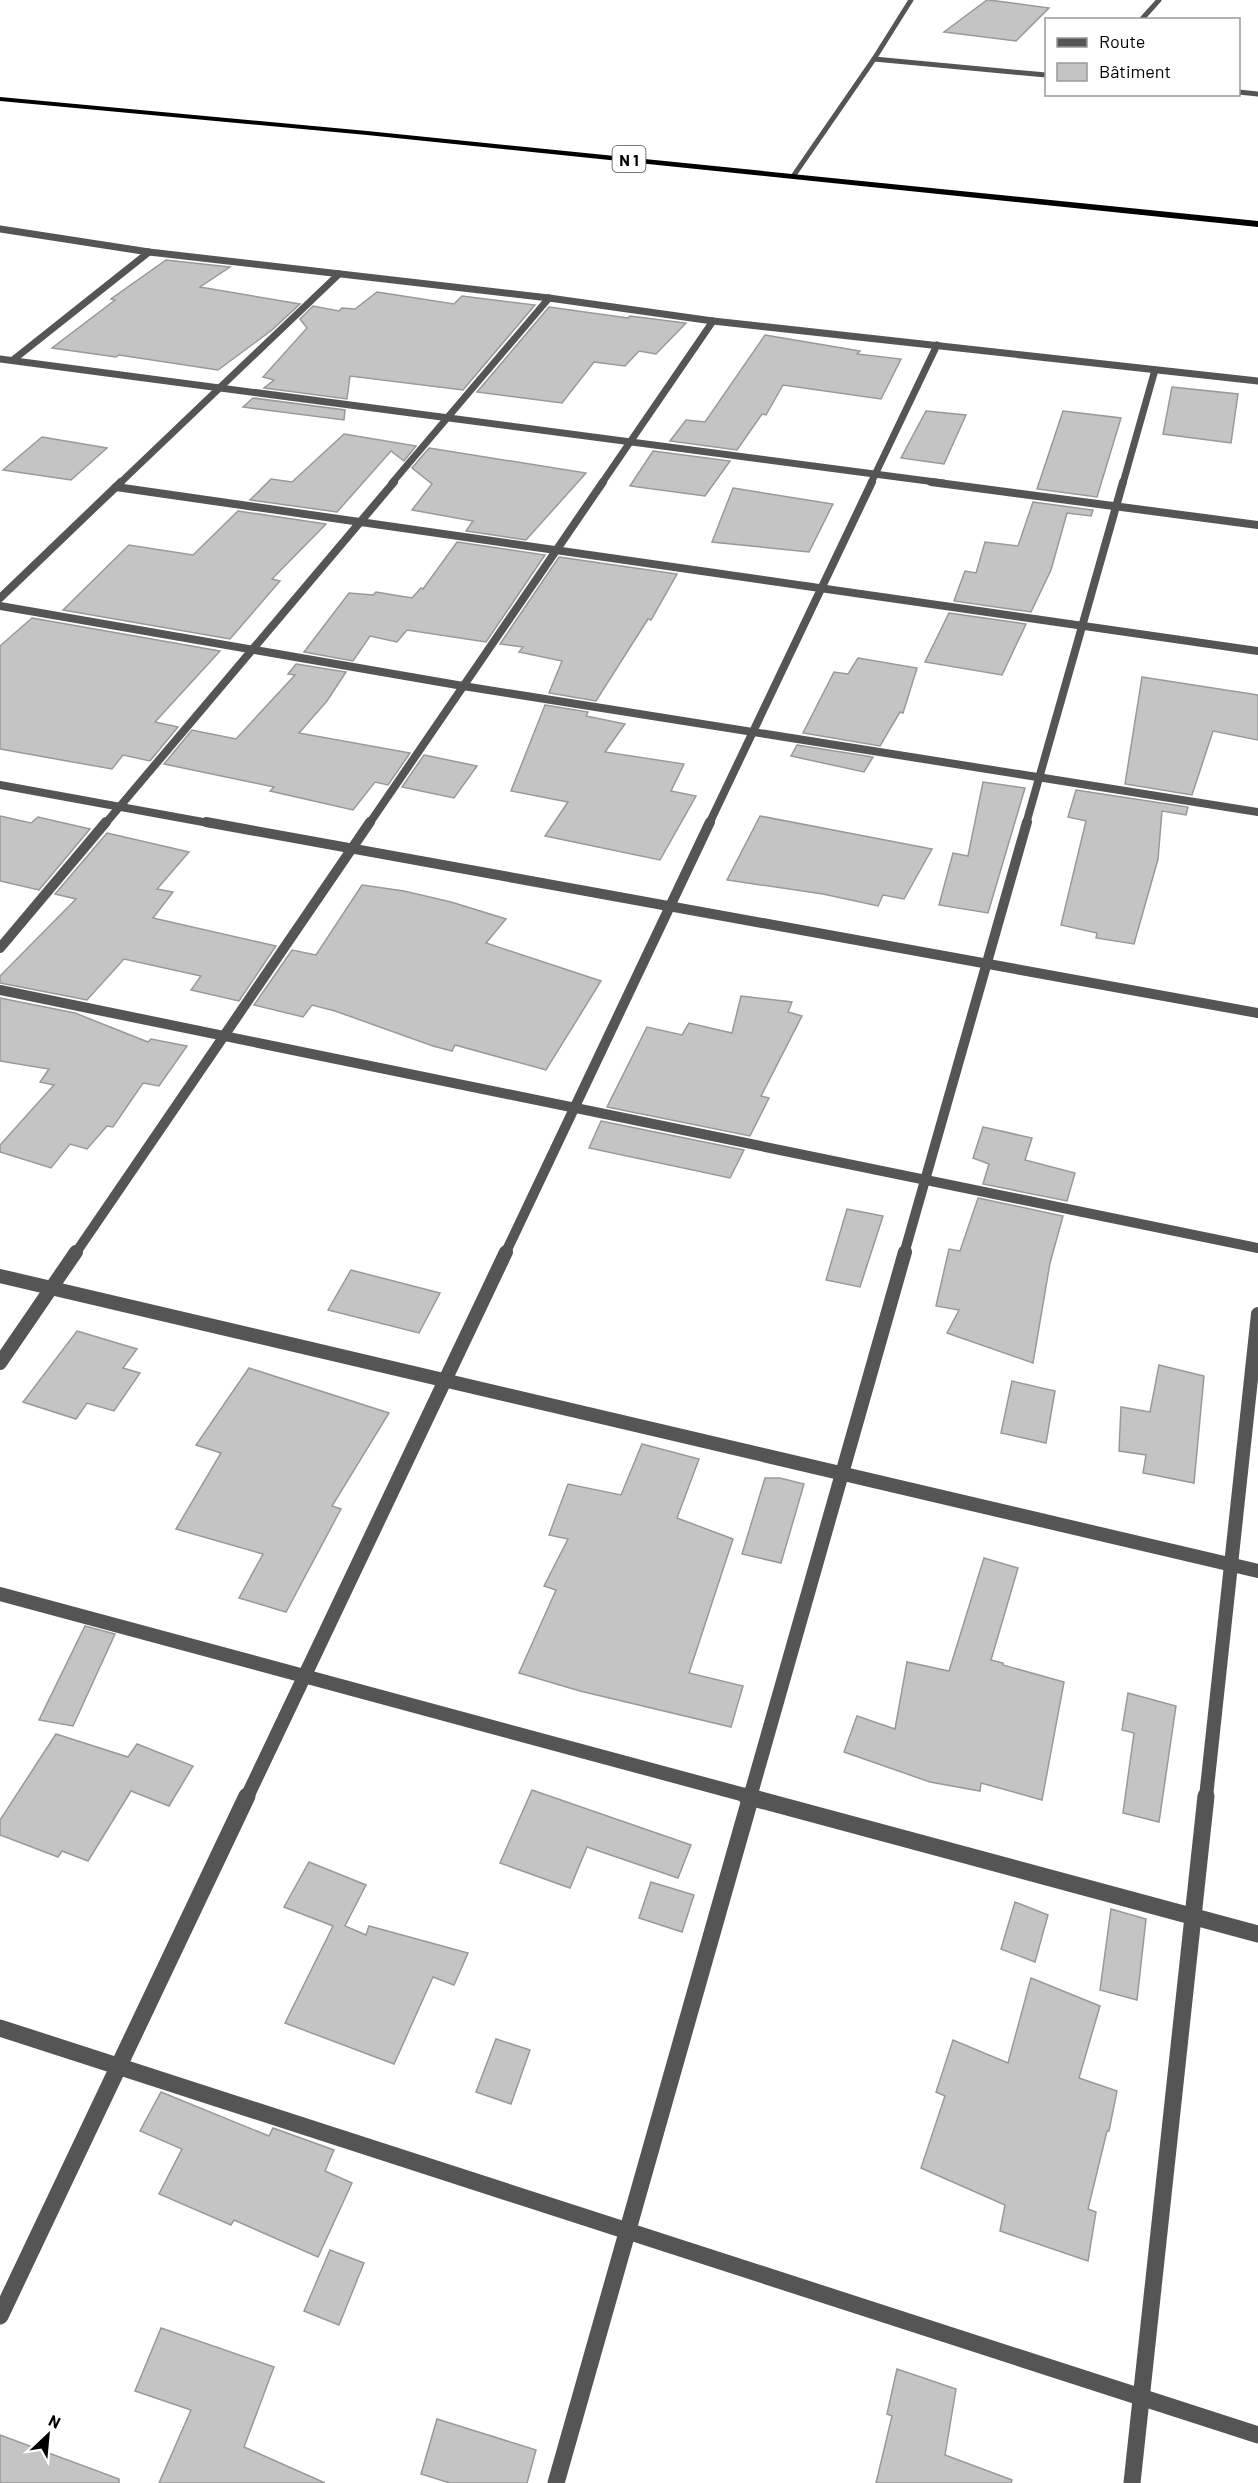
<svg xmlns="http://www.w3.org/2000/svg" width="1258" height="2483" font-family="Barlow,sans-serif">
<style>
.building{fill:#c4c4c4;stroke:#999;stroke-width:1.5}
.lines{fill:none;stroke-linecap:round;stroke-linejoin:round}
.street-far5{stroke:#555;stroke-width:5}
.street-far4{stroke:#555;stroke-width:7}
.street-far3{stroke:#555;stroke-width:8}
.street-far2{stroke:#555;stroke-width:10}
.street-far1{stroke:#555;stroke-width:14}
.street{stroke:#555;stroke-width:17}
.highway{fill:#000;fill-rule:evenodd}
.labels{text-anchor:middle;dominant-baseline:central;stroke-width:6;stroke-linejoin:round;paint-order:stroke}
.shield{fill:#fff;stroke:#4c4c4c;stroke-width:1.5}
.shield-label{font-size:16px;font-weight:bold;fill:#000}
</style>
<rect width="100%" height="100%" fill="#fff"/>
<g class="building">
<polygon points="987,0 989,0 1049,8 1016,41 944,32"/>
<polygon points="166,260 230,267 200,287 300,304 272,330 218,370 119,355 116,357 52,348 115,300 111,299"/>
<polygon points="377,292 454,304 462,296 535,305 463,390 350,376 347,399 264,388 274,380 263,377 307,328 300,319 313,306 339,311 342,308 355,309"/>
<polygon points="549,307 628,318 630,316 686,323 656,354 639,351 625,366 594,362 562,403 477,392"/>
<polygon points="765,335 860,351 857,354 901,359 881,399 783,385 766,415 762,414 737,450 670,441 686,420 705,422"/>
<polygon points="1172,387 1238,394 1231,443 1163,434"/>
<polygon points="253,398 345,410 344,420 243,407"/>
<polygon points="926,411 966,415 944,464 901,458"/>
<polygon points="1063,411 1121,418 1097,497 1037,489"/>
<polygon points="344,434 416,446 404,461 391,451 337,512 250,500 271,479 292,482"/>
<polygon points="42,437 107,448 71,480 3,470"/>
<polygon points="429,448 586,473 526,540 466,531 473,521 412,510 432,484 412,468"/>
<polygon points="653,451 730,461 705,496 630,486"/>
<polygon points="733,488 833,504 809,552 712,542"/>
<polygon points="1033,502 1093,510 1091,516 1067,513 1051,570 1031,612 954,601 965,571 976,573 985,542 1018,546"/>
<polygon points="238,511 326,524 272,579 280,581 230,639 63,610 129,545 193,555"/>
<polygon points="457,542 545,555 486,642 407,630 397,642 370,636 353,661 304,652 349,593 373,595 376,592 412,598 421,588 423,589"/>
<polygon points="559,557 677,574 651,620 648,619 596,701 549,693 562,661 519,652 523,647 500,644"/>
<polygon points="949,613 1026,624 1002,675 925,662"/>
<polygon points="32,618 220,651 155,722 178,727 150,761 123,755 112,769 0,749 0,646"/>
<polygon points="858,658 917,668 903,713 900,712 880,746 803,733 834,672 848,674"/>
<polygon points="296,664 346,672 327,701 299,733 410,753 388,785 375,782 353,810 270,791 274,787 164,764 192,730 236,739 295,675 288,674"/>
<polygon points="1142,677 1258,695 1258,740 1213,731 1192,795 1125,784"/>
<polygon points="545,705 588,712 586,716 625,724 605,752 684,764 671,791 696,796 660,860 545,836 568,802 511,791"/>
<polygon points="797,745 873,757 864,772 791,756"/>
<polygon points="424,755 477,766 454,798 402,787"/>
<polygon points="983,782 1025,788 988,913 939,905 953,853 968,856"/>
<polygon points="1076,790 1188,807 1186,815 1162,811 1158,859 1134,944 1096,938 1097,933 1061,925 1086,821 1068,817"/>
<polygon points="0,816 31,823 38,817 90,829 39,890 0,881"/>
<polygon points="760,816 932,849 904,899 883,895 878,906 823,894 727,880"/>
<polygon points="107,833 189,852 157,889 173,892 153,918 276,946 239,1001 191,990 201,976 124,959 87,1000 0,983 0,976 76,899 55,894"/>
<polygon points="362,885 404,891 451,902 506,919 486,943 601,981 546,1070 455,1045 452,1051 433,1046 335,1011 312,1005 303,1017 254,1005 292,950 316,955"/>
<polygon points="741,996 792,1002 788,1012 802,1016 761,1096 769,1098 750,1136 607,1107 647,1027 682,1035 689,1023 732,1033"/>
<polygon points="0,998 75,1013 148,1042 151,1039 187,1046 159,1086 143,1083 113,1127 107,1126 87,1149 70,1144 51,1168 0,1152 0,1145 54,1085 40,1082 49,1069 0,1061"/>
<polygon points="601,1121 744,1150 730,1178 589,1148"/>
<polygon points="983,1127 1032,1138 1025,1160 1075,1173 1067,1201 983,1184 989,1164 973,1158"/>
<polygon points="978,1198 1063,1216 1050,1263 1033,1363 947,1333 959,1310 936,1306 949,1249 960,1251"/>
<polygon points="847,1209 883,1216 860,1287 826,1280"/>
<polygon points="351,1270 440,1293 419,1333 328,1310"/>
<polygon points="77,1331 137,1349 123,1368 140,1373 114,1411 87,1403 76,1419 23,1402"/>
<polygon points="1159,1365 1204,1376 1194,1483 1143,1473 1146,1455 1119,1451 1121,1407 1150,1412"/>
<polygon points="249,1368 389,1413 332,1506 341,1509 286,1612 239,1598 263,1554 176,1529 221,1453 196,1445"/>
<polygon points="1012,1381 1055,1391 1046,1443 1001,1433"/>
<polygon points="642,1444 699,1459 677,1518 733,1539 689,1673 743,1686 731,1727 580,1691 519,1673 556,1590 544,1586 568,1539 549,1535 568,1484 621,1495"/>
<polygon points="765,1478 780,1478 804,1484 781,1563 742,1554"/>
<polygon points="984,1558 1018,1568 991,1660 1003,1663 1003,1665 1064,1682 1042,1800 981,1783 980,1791 930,1782 844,1752 857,1716 895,1729 907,1662 949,1671"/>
<polygon points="85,1626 115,1634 73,1726 39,1720"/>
<polygon points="1128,1693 1176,1706 1159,1822 1123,1813 1134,1733 1122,1730"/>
<polygon points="56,1734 128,1757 137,1744 193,1766 169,1806 131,1791 88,1861 62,1851 58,1857 0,1835 0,1820"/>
<polygon points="532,1790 691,1845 678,1878 587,1847 570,1888 500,1863"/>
<polygon points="309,1862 366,1885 345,1926 366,1935 369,1926 468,1953 454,1985 433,1977 394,2064 285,2023 333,1926 284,1907"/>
<polygon points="651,1882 694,1895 682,1932 639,1918"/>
<polygon points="1015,1902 1048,1915 1035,1962 1001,1949"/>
<polygon points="1111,1909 1146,1919 1137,2000 1100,1990"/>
<polygon points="1031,1978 1100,2006 1079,2078 1117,2091 1109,2131 1107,2131 1088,2209 1096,2212 1088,2261 1000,2231 1005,2205 921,2168 945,2096 936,2092 953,2040 1008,2063"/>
<polygon points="496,2039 530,2050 511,2104 476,2092"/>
<polygon points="161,2092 269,2136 273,2128 334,2150 325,2171 352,2183 318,2257 234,2220 231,2225 159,2194 182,2149 140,2131"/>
<polygon points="330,2250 364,2263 339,2325 304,2311"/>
<polygon points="161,2328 274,2367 244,2447 325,2483 159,2483 191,2410 135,2391"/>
<polygon points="897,2369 956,2389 945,2455 1012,2480 1011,2483 876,2483 892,2416 887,2414"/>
<polygon points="437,2419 536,2450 527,2483 450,2483 421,2474"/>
<polygon points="0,2435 119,2479 119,2483 0,2483"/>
</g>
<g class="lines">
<g class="street-far5">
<polyline points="1141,20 1159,0"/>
<polyline points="874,59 1046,75"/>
<polyline points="1238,92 1258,94"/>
<polyline points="794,175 874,59 911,0"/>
</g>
<g class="street-far4">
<polyline points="0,229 149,252 549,298 713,321 1258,381"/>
<polyline points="0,359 943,483"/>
<polyline points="13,360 149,252"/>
<polyline points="120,483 339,274"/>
<polyline points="392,483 549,298"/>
<polyline points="602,483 713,321"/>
<polyline points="871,483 937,345"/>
<polyline points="1123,483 1155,370"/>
</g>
<g class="street-far3">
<polyline points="931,482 1258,525"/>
<polyline points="116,487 1258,651"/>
<polyline points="0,598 121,482"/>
<polyline points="0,606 463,686 1258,812"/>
<polyline points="0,785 214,824"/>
<polyline points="105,824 394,482"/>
<polyline points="369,824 603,482"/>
<polyline points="709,824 872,482"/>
<polyline points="1026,824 1123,482"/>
</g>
<g class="street-far2">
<polyline points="206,822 1258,1013"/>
<polyline points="0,948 106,822"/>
<polyline points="0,990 1258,1248"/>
<polyline points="75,1254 370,822"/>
<polyline points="505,1254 710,822"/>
<polyline points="904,1254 1027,822"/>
</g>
<g class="street-far1">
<polyline points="0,1276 1258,1571"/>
<polyline points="0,1363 76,1252"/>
<polyline points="0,1594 752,1797"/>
<polyline points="247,1797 506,1252"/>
<polyline points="750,1797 905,1252"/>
<polyline points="1206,1797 1258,1314"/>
</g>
<g class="street">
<polyline points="746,1796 1258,1934"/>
<polyline points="0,2028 1258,2435"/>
<polyline points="0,2316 247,1796"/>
<polyline points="556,2483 751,1796"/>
<polyline points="1132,2483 1206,1796"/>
</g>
<polygon class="highway" points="0,97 367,131 1258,221 1258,227 367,135 0,101"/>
</g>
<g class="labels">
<rect class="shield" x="612.5" y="146" width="33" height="26" rx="4.5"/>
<g class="shield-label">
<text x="629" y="159">N 1</text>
</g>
</g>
<rect x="1045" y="18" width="195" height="78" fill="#ffffff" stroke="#999999" stroke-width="1.5"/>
<rect x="1057" y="38" width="30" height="9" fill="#555555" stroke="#999999" stroke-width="1.5"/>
<text x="1099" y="48" font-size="18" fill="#000000">Route</text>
<rect x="1057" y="63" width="30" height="18" fill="#c4c4c4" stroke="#999999" stroke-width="1.5"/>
<text x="1099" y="78" font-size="18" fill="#000000">Bâtiment</text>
<g transform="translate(48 2435) rotate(26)" stroke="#ffffff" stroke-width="4.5" paint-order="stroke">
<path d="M0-4.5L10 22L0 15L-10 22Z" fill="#000000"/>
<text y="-9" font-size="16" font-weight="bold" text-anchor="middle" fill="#000000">N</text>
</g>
</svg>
